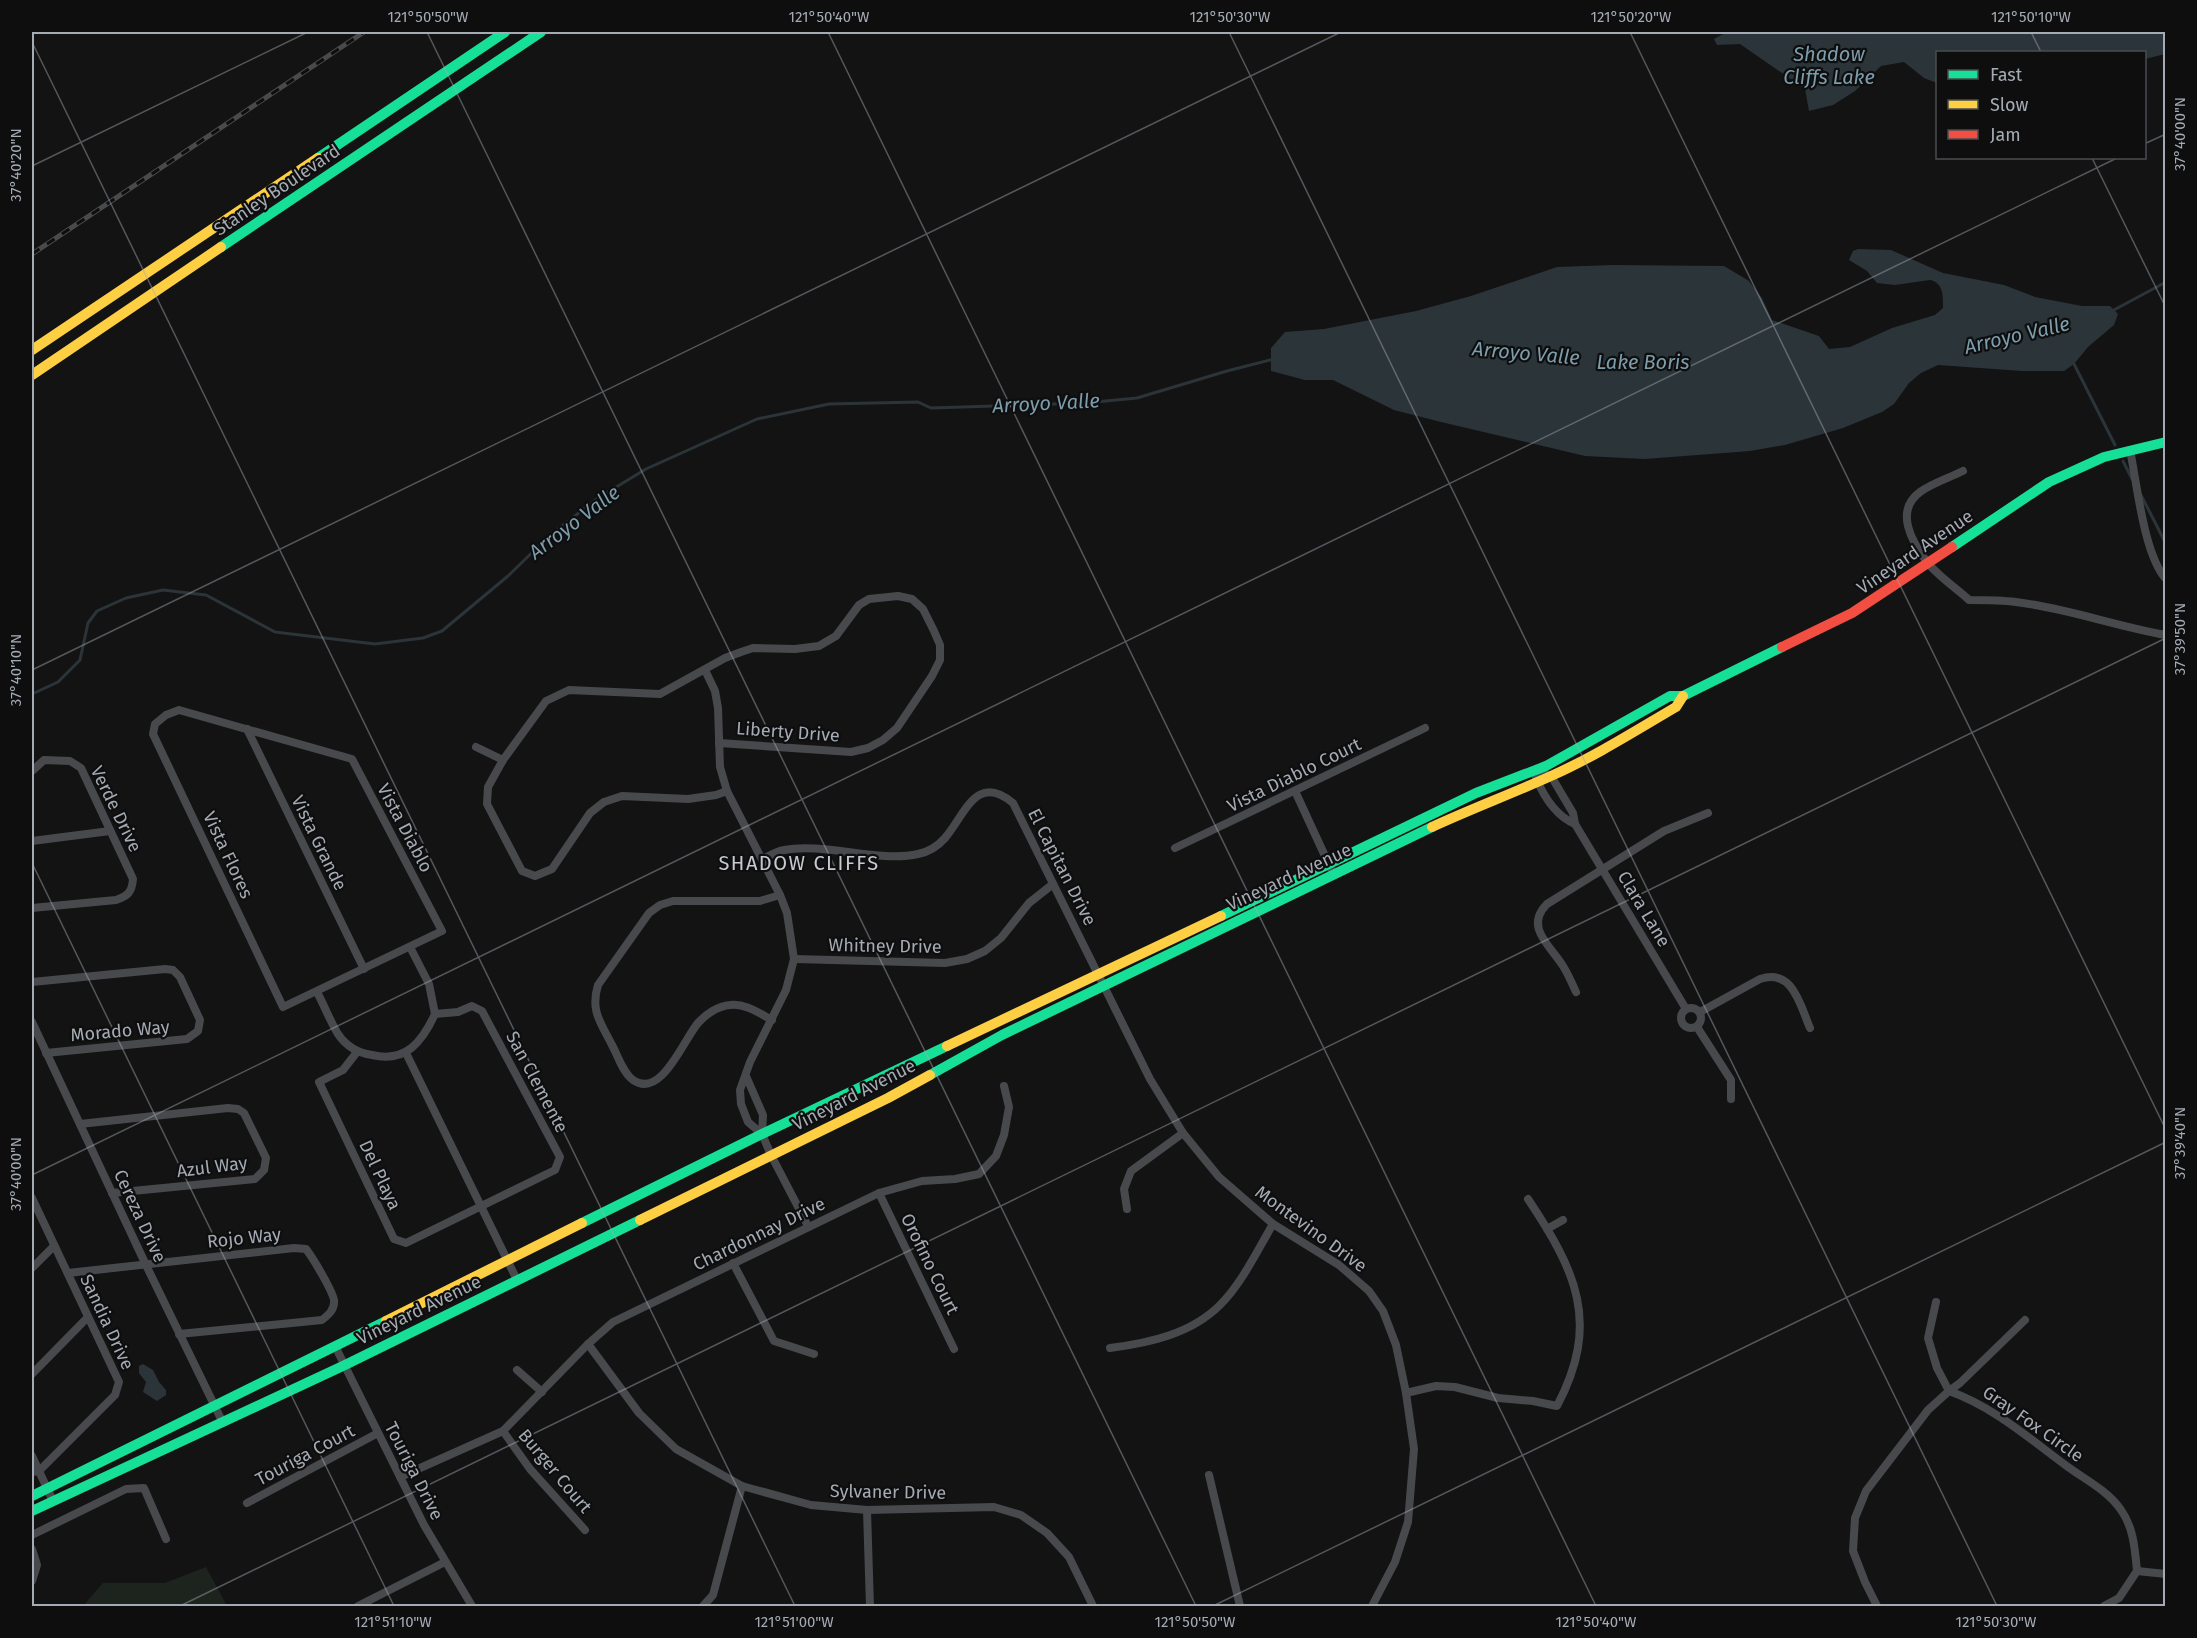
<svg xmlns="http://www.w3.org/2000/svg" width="2197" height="1638" font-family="'Fira Sans',sans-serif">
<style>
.green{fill:#1d241e}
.water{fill:#2b3438}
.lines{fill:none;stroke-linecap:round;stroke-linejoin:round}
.stream{stroke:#2b3438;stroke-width:3}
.street{stroke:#48494c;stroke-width:8}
.fast{stroke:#16e098;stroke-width:10}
.slow{stroke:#ffcf43;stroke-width:10}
.jam{stroke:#f24e42;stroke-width:10}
.rail-casing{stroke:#484a4c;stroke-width:5}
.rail{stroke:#0e0e0f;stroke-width:3;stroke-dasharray:9;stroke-linecap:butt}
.ticks{fill:none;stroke:#a5abb4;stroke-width:1.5;stroke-opacity:0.45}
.labels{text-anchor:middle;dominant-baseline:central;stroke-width:4.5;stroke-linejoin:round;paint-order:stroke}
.street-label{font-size:18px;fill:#a5abb4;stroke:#0e0e0f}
.water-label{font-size:20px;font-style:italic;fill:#7d9dad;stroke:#0e0e0f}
.neighbourhood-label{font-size:20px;letter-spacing:1.5px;fill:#c6cad0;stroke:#0e0e0f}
.neatline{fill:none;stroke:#a5abb4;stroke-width:2}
.ticks-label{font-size:15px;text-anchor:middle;fill:#a5abb4}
</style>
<rect width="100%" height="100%" fill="#131314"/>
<polygon class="green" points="206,1567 227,1606 83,1606 103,1583 165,1583"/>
<g class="water">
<polygon points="1724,32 2165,32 2165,54 2145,59 2144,52 1938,52 1937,83 1924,78 1904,62 1881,66 1855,91 1833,105 1809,111 1805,89 1740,44 1717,45 1714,39 1725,33"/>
<path d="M1858,249L1891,250L1943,273L2004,285L2035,297L2082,306H2110L2118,314L2114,325L2088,347L2074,364L2064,371H2022L1938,365L1921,373L1909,383L1894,404L1882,412L1843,428L1785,445L1750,451L1645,459L1585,456L1441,422L1394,410L1333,380H1305L1271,371V348L1285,332L1324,329L1416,311L1471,296L1557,267L1613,265L1724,266L1749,281L1762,298L1772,320L1819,336L1829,349L1850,347L1892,328L1935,315L1943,308C1943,297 1944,283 1930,280L1895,285L1877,283L1867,271L1849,260L1853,251Z"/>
<polygon points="143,1364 153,1370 159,1382 166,1390 166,1395 157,1401 143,1392 146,1382 139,1373 139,1366"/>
</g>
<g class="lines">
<g class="stream">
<polyline points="2112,311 2166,282"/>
<polyline points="2073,362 2115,445"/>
<polyline points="2123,461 2132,479"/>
<polyline points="2141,495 2166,544"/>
<polyline points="32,694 58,682 80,660 88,623 97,611 126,598 163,590 206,595 275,632 375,644 423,638 442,631 508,576 549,536 598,498 646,469 757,419 829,404 918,402 931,408 1085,403 1137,398 1227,371 1274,359"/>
</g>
<g class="street">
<path d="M2130,450C2137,484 2144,555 2166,579"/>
<path d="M1963,471C1949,478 1932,483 1920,492C1894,511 1912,542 1927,562C1938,576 1956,588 1969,600C1985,600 2000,600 2016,602C2066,608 2115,626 2166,635"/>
<polyline points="705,670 715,691 718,708 720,767 727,791 780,895 787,913 794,959 786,990 750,1062 740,1090 741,1104 748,1122 762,1134"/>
<polygon points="179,710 352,759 442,931 283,1007 153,734 155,724 166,715"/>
<polyline points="247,729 364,969"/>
<polyline points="719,743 851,752 868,748 883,740 897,728 932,676 940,660 940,645 934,631 923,609 912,599 898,596 869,599 859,605 836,636 819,646 795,649 753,648 741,652 725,658 660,694 569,690 546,701 503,760 488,787 487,804 522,871 535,876 552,869 590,813 604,802 622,796 688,799 716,795 727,791"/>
<polyline points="476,747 503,760"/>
<path d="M32,771L44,760L70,761L81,768L133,879C132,892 128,896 116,900L32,908"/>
<polyline points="1534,771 1551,776 1573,813 1575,824 1686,1009"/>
<path d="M1536,778C1544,797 1556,816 1575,824"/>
<polyline points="1295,791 1331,869"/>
<polyline points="32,841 110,831"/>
<polyline points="1175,848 1425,728"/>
<path d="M763,859C769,856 777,851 784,850C824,842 878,863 918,854C928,852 938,846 945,838C965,815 976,772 1013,803L1150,1079L1183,1133L1219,1177L1273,1224L1339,1265L1369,1291L1383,1311L1396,1345L1406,1393L1414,1449L1408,1522L1395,1562L1372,1606"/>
<polyline points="794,959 945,963 967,959 985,951 1001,938 1029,903 1053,884"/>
<polyline points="32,982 165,969 173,970 180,977 200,1020 198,1031 187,1039 46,1053"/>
<path d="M317,992C324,1005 330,1021 338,1034C346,1046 358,1053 372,1055C406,1063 422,1042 435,1014L429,984L410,947"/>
<path d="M1576,992C1572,983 1568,974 1563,966C1550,945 1524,927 1547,904L1664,831L1708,813"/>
<circle cx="1691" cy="1018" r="10"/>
<path d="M1700,1012L1760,979C1793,968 1800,1005 1810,1028"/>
<path d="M772,1020C759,1013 745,1003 730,1005C718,1006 706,1014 698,1023C684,1039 661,1100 633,1080C623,1073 618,1056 612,1045C601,1023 590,1011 598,985L649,913L660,905L673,901H760L780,895"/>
<polyline points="32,1022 145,1263 223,1423"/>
<polyline points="1697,1027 1731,1080 1731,1099"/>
<polyline points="357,1052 343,1070 319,1082 394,1239 406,1243 555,1170 560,1157 482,1011 472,1006 458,1012 435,1014"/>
<polyline points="406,1053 517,1280"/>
<polyline points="746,1076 763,1115 762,1134 771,1155 808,1226"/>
<polyline points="80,1124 228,1108 238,1109 244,1113 266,1158 264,1170 255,1179 112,1193"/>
<polyline points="879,1193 954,1349"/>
<polyline points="32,1198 119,1382 115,1395 39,1471 32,1472"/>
<polyline points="1127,1209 1124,1189 1131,1171 1183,1133"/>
<polyline points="1547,1229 1563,1220"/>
<polyline points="733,1263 774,1341 814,1354"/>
<polyline points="32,1268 54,1246"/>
<path d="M68,1273L294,1248L306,1249C313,1258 332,1290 334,1300C335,1310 328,1315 322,1320L179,1334"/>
<polyline points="1936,1302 1928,1338 1937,1368 1949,1391 1960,1383 2025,1320"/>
<polyline points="588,1344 639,1413 676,1449 742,1486 811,1505 867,1510 994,1507 1021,1515 1047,1533 1069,1557 1093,1606"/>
<polyline points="335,1346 424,1525 472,1606"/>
<path d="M1110,1348C1149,1343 1191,1334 1220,1305C1242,1283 1257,1251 1273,1224"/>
<polyline points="517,1370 542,1392"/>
<polyline points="32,1374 88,1317"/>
<path d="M1406,1393L1436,1386L1455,1387L1498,1398L1533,1401L1557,1406C1601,1323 1576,1271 1528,1199"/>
<polyline points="503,1431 530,1469 585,1530"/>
<polyline points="32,1456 53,1501"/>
<polyline points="1209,1475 1240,1606"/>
<polyline points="400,1477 503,1431 588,1344 613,1322 879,1193 922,1181 955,1179 979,1174 996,1156 1004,1135 1009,1107 1004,1086"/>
<polyline points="247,1503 378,1433"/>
<polyline points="867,1510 870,1606"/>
<polyline points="32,1535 126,1489 144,1488 166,1539"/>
<polyline points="32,1549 37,1565 32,1581"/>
<polyline points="2137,1571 2166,1574"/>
<polyline points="358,1606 445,1562"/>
<polyline points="703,1606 713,1595 742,1486"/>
<path d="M1877,1606L1865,1582L1853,1551L1855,1518L1866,1491L1928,1410L1949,1391C1994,1407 2030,1439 2068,1467C2086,1480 2108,1491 2121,1510C2134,1528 2135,1551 2137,1571L2119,1598L2104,1606"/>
</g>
<g class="fast">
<polyline points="318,158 505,32"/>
<polyline points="221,247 541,32"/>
<polyline points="1952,547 2049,482 2104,457 2166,442"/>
<polyline points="1221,916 1476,793 1546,766 1670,696 1683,696 1782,647"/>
<polyline points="930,1075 1002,1035 1432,827"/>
<polyline points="582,1223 762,1134 947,1046"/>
<polyline points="32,1496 386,1321"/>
<polyline points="32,1511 345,1365 640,1220"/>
</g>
<g class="slow">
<polyline points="32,350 318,158"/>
<polyline points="32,375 221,247"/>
<path d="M1432,827C1471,809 1511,794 1551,776C1594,757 1635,731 1676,707L1683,696"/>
<polyline points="947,1046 1221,916"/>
<polyline points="640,1220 888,1098 930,1075"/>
<polyline points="386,1321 582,1223"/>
</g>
<polyline class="jam" points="1782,647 1852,613 1952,547"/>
<defs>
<polyline id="rail" points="32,254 364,32"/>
</defs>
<use href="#rail" class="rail-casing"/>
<use href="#rail" class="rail"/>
</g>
<path class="ticks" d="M427,32L1196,1606M828,32L1596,1606M1229,32L1997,1606M1630,32L2166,1130M2031,32L2041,52M32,42L795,1606M2144,144L2166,134M2092,158L2166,308M32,166L308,32M32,670L1341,32M32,863L394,1606M32,1175L2117,158M180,1606L2166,638M1213,1606L2166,1142"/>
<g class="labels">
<g class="street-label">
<text transform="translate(277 190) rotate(-34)">Stanley Boulevard</text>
<text transform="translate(1915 552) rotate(-34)">Vineyard Avenue</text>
<text transform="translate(788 732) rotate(4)">Liberty Drive</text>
<text transform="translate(1294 775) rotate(-26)">Vista Diablo Court</text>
<text transform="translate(116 809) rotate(64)">Verde Drive</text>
<text transform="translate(405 828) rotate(62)">Vista Diablo</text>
<text transform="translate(319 843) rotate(64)">Vista Grande</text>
<text transform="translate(228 855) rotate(65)">Vista Flores</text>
<text transform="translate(1062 867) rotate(63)">El Capitan Drive</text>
<text transform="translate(1289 877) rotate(-25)">Vineyard Avenue</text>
<text transform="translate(1644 909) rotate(59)">Clara Lane</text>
<text transform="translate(885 946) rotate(1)">Whitney Drive</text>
<text transform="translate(120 1031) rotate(-5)">Morado Way</text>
<text transform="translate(537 1082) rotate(62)">San Clemente</text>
<text transform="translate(854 1095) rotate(-27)">Vineyard Avenue</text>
<text transform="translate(212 1167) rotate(-7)">Azul Way</text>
<text transform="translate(380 1175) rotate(65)">Del Playa</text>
<text transform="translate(140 1216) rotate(65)">Cereza Drive</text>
<text transform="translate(1311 1229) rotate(36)">Montevino Drive</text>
<text transform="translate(759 1234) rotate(-26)">Chardonnay Drive</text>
<text transform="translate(244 1238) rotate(-6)">Rojo Way</text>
<text transform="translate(930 1264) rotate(64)">Orofino Court</text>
<text transform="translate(419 1310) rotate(-26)">Vineyard Avenue</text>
<text transform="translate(107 1322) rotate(65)">Sandia Drive</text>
<text transform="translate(2033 1424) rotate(35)">Gray Fox Circle</text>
<text transform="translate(305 1455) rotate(-28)">Touriga Court</text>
<text transform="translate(414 1471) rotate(63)">Touriga Drive</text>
<text transform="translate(555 1471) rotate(50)">Burger Court</text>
<text transform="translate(888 1492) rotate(1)">Sylvaner Drive</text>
</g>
<g class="water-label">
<text x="1829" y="54">Shadow<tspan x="1829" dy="23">Cliffs Lake</tspan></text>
<text transform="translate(2017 335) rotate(-13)">Arroyo Valle</text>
<text transform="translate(1526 353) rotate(5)">Arroyo Valle</text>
<text x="1643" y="362">Lake Boris</text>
<text transform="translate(1046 403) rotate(-3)">Arroyo Valle</text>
<text transform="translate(574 522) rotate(-37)">Arroyo Valle</text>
</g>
<g class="neighbourhood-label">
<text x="799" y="863">SHADOW CLIFFS</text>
</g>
</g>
<rect width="2197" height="1638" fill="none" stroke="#0e0e0f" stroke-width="66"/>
<rect x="1936" y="51" width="210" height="108" fill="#0e0e0f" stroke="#4a4d51" stroke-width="1.5"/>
<rect x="1948" y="70" width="30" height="9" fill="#16e098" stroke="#4a4d51" stroke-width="1.5"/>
<text x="1990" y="81" font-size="18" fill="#a5abb4">Fast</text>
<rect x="1948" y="100" width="30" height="9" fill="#ffcf43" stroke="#4a4d51" stroke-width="1.5"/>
<text x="1990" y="111" font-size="18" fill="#a5abb4">Slow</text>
<rect x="1948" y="130" width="30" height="9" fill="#f24e42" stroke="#4a4d51" stroke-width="1.5"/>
<text x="1990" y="141" font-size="18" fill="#a5abb4">Jam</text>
<rect x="33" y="33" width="2131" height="1572" class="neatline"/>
<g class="ticks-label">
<text x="428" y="22">121°50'50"W</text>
<text x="829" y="22">121°50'40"W</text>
<text x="1230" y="22">121°50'30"W</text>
<text x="1631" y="22">121°50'20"W</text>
<text x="2031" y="22">121°50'10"W</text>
<text transform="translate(2180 134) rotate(-90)" y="5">37°40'00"N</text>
<text transform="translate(16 165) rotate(-90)" y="5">37°40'20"N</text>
<text transform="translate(2180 639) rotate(-90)" y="5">37°39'50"N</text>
<text transform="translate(16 670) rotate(-90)" y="5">37°40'10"N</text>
<text transform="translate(2180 1143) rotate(-90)" y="5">37°39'40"N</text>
<text transform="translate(16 1174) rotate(-90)" y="5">37°40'00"N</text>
<text x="393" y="1627">121°51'10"W</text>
<text x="794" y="1627">121°51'00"W</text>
<text x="1195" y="1627">121°50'50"W</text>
<text x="1596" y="1627">121°50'40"W</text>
<text x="1996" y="1627">121°50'30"W</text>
</g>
</svg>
